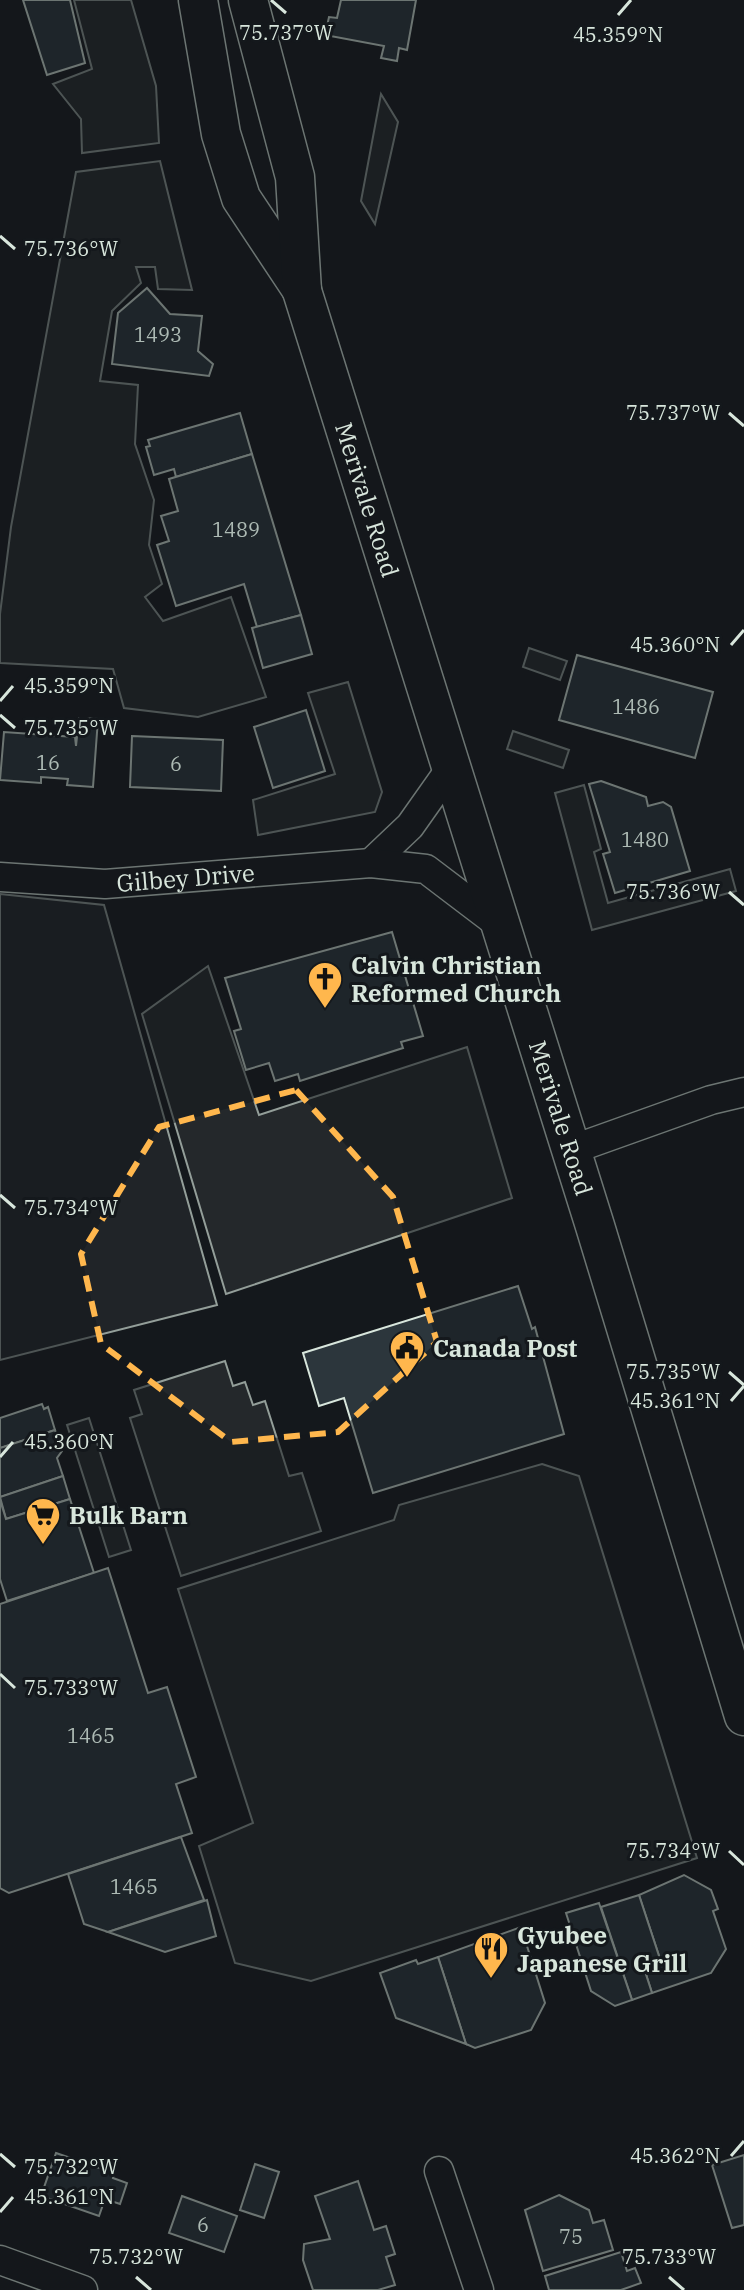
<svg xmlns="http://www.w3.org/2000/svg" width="744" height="2290" font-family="'IBM Plex Serif',serif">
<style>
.green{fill:#202428;stroke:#939e99;stroke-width:2}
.parking{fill:#24282b;stroke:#939e99;stroke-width:2}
.building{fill:#2c363c;stroke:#d8e6dc;stroke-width:2}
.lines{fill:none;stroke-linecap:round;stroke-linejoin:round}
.street-casing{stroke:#d8e6dc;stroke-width:31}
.secondary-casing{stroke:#d8e6dc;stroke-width:41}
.street{stroke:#14181c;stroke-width:28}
.secondary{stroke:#14181c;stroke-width:38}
.marked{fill:none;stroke:#ffb74d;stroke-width:6;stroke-dasharray:16 10;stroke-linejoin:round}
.ticks{fill:none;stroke:#d8e6dc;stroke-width:3}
.labels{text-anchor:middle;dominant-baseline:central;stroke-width:6;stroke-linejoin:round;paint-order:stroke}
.number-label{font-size:20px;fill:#adbab4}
.street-label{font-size:24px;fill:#d8e6dc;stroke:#14181c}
.poi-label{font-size:24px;font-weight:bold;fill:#d8e6dc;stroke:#14181c;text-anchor:start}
.ticks-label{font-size:20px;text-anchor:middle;fill:#d8e6dc;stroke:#14181c;stroke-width:6;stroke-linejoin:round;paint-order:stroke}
</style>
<rect width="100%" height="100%" fill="#14181c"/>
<polygon class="green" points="0,894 104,905 217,1305 0,1360"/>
<g class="parking">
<polygon points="74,0 131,0 156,86 159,143 82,153 81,119 53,84 92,69"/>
<polygon points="381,94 398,122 375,224 361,201"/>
<polygon points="160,161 192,290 158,289 155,267 136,267 141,283 112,311 100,381 138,385 135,444 154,500 149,545 162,584 145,597 163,621 231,597 266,697 198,717 124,708 113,669 0,663 0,614 11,527 76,172"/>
<polygon points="529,648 567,661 560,680 523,667"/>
<polygon points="348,682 382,792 375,812 258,835 253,800 335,774 308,693"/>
<polygon points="513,731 569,750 563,768 507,749"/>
<polygon points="584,785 601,849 594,852 608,903 730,869 736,891 592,930 555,793"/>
<polygon points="208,966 259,1115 467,1047 512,1198 226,1294 142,1014"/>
<polygon points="225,1361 233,1386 245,1382 253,1405 265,1401 289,1476 302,1473 321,1531 181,1576 130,1418 142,1414 134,1390"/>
<polygon points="89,1418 131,1550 109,1557 67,1425"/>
<polygon points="542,1464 579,1476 697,1858 311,1981 235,1963 199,1846 253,1823 178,1589 394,1520 399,1505"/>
</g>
<g class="building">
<polygon points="23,0 70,0 85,63 47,75"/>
<polygon points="341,0 416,0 407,50 399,48 397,61 381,58 384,46 325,35 329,17 337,18"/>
<polygon points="147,288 170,314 202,316 198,351 213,364 209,376 112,364 118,313"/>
<polygon points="240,413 252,454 176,477 174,469 154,475 146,447 150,446 148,440"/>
<polygon points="252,454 301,615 257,627 244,584 176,606 157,545 169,541 161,516 178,511 169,479"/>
<polygon points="301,615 312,654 263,668 252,628"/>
<polygon points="577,655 713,692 695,758 559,720"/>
<polygon points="306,710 325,771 273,788 254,727"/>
<polygon points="79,718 98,719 93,787 67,785 68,779 41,777 41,783 0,780 4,732 75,737 76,746"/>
<polygon points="132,736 223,740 221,791 130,787"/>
<polygon points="601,781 646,797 648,806 663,802 671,807 690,871 615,893 603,854 610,852 589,784"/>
<polygon points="392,932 423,1036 401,1042 403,1048 300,1081 298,1074 275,1081 269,1063 246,1070 234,1031 241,1029 225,978"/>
<polygon points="518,1286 532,1329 535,1327 564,1434 373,1493 344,1398 319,1406 303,1353"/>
<polygon points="42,1404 44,1409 48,1407 55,1430 0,1448 0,1418"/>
<polygon points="55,1430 62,1451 57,1458 63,1476 0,1497 0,1448"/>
<polygon points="63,1476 70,1499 6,1519 0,1497"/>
<polygon points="70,1499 94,1573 7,1601 0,1579 0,1500 6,1519"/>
<polygon points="108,1568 148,1693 167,1687 196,1777 176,1784 192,1833 9,1893 0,1888 0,1604"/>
<polygon points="181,1837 204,1900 108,1932 84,1924 68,1874"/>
<polygon points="684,1875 711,1890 718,1909 713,1911 726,1949 711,1973 652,1993 643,1965 660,1959 639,1895"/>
<polygon points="639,1895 660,1959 643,1965 652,1993 632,2000 601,1907"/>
<polygon points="207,1900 216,1936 165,1952 108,1932"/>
<polygon points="599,1903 632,2000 615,2006 591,1991 566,1913"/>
<polygon points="521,1927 545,2003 531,2030 475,2048 466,2044 438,1957"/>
<polygon points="438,1957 466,2044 396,2018 380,1973 416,1960 418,1964"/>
<polygon points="56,2153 114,2173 113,2178 127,2183 120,2204 105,2199 99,2216 41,2196"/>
<polygon points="744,2155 744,2225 732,2228 712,2165"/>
<polygon points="255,2164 279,2172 264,2218 240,2210"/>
<polygon points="358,2181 374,2230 386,2226 395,2254 386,2257 395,2285 378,2290 313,2290 303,2260 304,2244 330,2239 315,2196"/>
<polygon points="559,2195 589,2210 593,2223 604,2220 613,2250 543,2271 525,2210"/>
<polygon points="182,2196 237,2216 224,2252 169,2233"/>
<polygon points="621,2252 627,2271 635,2268 641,2283 621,2290 549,2290 545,2276"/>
</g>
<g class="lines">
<defs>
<g id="street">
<polyline points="371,863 410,826 451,768"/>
<path id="s1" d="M0,877L105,884L371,863L426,869L501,926"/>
<polyline points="571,1150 711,1100 744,1092"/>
<polyline points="439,2171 479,2290"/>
<polyline points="0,2260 83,2290"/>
</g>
<g id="secondary">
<polyline points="198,0 221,134 241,198 302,290"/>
<path id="s2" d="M248,0L295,177L302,291L595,1226L744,1716"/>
</g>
</defs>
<use href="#street" class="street-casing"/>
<use href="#secondary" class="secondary-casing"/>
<use href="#street" class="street"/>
<use href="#secondary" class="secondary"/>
</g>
<path d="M0 0H744V2290H0ZM296,1090L393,1197L437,1342L338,1432L231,1442L101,1344L81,1254L159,1127Z" fill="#14181c" fill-opacity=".55" fill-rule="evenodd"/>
<path class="marked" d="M296,1090L393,1197L437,1342L338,1432L231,1442L101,1344L81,1254L159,1127Z"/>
<path class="ticks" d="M271,0L286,13M618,15L631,0M0,236L15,249M729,413L744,426M731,645L744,630M0,701L13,686M0,715L15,728M729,892L744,905M0,1195L15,1208M729,1372L744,1385M731,1401L744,1386M0,1457L13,1442M0,1674L15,1688M729,1851L744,1865M0,2154L15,2167M731,2156L744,2141M0,2212L13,2197M136,2277L151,2290M669,2277L684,2290"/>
<defs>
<symbol id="church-pin" viewBox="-11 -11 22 30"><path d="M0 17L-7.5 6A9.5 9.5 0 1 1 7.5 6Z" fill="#ffb74d" stroke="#14181c"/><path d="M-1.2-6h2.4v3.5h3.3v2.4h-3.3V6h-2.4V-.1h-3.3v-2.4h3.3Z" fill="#111"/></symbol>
<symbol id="civic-pin" viewBox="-11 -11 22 30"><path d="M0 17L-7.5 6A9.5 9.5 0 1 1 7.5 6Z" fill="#ffb74d" stroke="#14181c"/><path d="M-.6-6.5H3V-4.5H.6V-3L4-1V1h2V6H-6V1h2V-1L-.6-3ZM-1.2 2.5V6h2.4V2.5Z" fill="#111"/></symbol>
<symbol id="supermarket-pin" viewBox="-11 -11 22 30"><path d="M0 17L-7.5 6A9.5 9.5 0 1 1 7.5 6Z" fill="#ffb74d" stroke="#14181c"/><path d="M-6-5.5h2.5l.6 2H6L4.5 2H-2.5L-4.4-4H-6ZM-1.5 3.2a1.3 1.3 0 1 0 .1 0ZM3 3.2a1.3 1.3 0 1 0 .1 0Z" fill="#111"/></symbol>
<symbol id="restaurant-pin" viewBox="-11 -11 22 30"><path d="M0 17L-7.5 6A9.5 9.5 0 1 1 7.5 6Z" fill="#ffb74d" stroke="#14181c"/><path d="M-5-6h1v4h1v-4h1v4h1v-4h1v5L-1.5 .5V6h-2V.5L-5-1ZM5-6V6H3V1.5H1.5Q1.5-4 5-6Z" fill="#111"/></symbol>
</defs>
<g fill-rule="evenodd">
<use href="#church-pin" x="305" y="959" width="40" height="54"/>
<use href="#civic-pin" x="387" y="1328" width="40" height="54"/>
<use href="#supermarket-pin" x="23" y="1495" width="40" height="54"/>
<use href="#restaurant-pin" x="471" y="1929" width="40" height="54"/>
</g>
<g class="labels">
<g class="number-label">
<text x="158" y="334">1493</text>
<text x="236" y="529">1489</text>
<text x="636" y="706">1486</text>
<text x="48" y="762">16</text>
<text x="176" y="763">6</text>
<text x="645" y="839">1480</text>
<text x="91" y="1735">1465</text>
<text x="134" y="1886">1465</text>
<text x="203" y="2224">6</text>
<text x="571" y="2236">75</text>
</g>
<g class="street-label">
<text stroke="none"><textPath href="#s2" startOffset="516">Merivale Road</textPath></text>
<text stroke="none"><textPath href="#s1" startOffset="186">Gilbey Drive</textPath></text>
<text stroke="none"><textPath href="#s2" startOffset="1164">Merivale Road</textPath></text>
</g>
<g class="poi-label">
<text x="351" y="965">Calvin Christian<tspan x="351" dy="28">Reformed Church</tspan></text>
<text x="433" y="1348">Canada Post</text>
<text x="69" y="1515">Bulk Barn</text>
<text x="517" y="1935">Gyubee<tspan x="517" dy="28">Japanese Grill</tspan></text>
</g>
</g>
<g class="ticks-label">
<text x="286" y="40">75.737°W</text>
<text x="618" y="42">45.359°N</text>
<text x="71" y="256">75.736°W</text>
<text x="673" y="420">75.737°W</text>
<text x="675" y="652">45.360°N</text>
<text x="69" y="693">45.359°N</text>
<text x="71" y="735">75.735°W</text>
<text x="673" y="899">75.736°W</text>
<text x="71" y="1215">75.734°W</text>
<text x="673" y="1379">75.735°W</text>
<text x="675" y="1408">45.361°N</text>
<text x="69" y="1449">45.360°N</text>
<text x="71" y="1695">75.733°W</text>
<text x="673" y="1858">75.734°W</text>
<text x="675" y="2163">45.362°N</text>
<text x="71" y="2174">75.732°W</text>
<text x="69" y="2204">45.361°N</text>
<text x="136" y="2264">75.732°W</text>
<text x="669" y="2264">75.733°W</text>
</g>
</svg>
